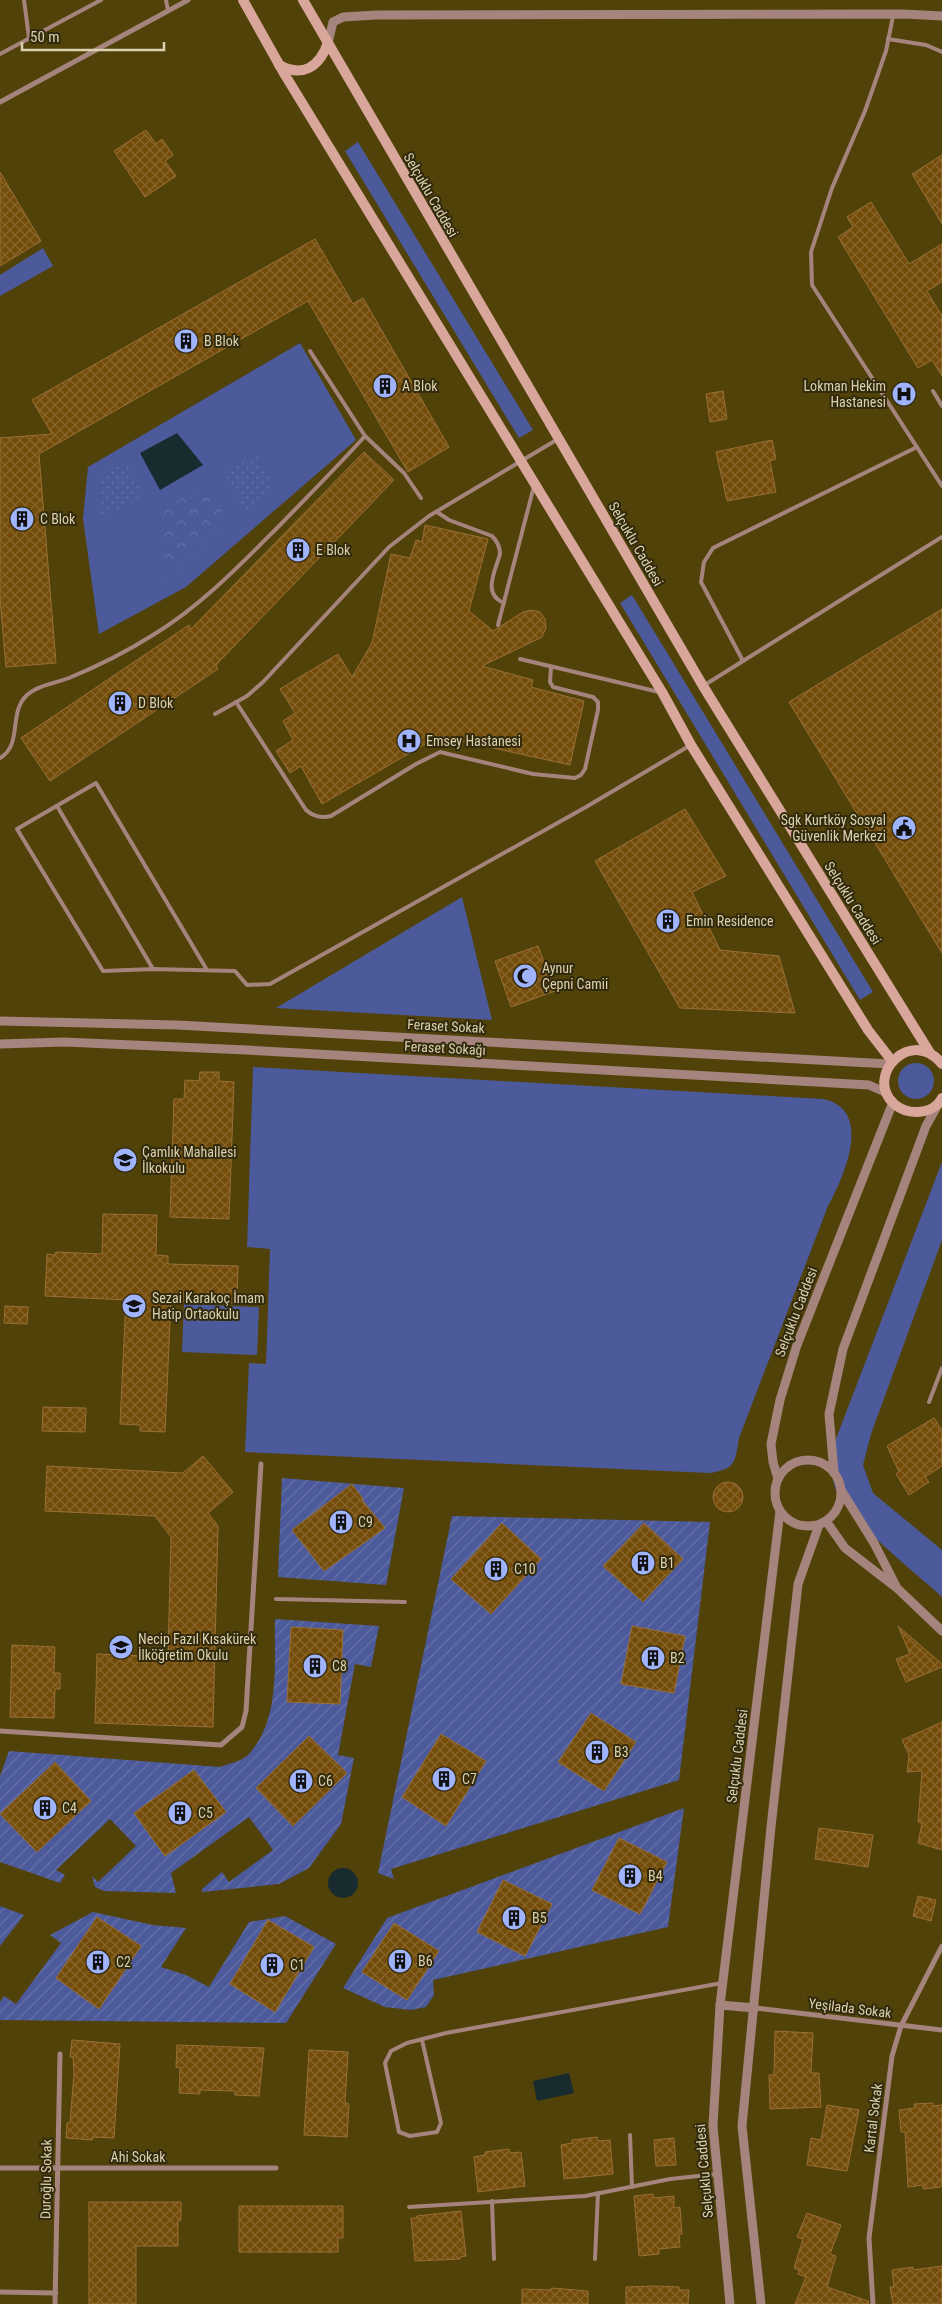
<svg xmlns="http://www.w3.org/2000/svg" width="942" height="2304" font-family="'Roboto Condensed',sans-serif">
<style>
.grass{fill:#4c5a9b}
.forest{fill:url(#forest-crowns)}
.park{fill:url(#park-dots)}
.garden{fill:url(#garden-furrows)}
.water{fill:#182b2f}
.building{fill:url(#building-cross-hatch);stroke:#996f35}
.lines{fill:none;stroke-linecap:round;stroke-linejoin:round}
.service{stroke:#a4847c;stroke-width:4}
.minor{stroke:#a4847c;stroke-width:5}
.tertiary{stroke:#a4847c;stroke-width:9}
.secondary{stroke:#d9a69b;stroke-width:10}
.labels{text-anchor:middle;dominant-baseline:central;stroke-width:4;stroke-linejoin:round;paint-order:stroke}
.street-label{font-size:14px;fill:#dbd1b0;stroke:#322a0c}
.poi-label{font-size:14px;fill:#dbd1b0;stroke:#322a0c;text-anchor:start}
</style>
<defs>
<pattern id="forest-crowns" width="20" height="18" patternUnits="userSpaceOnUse" patternTransform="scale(1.25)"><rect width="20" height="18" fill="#4c5a9b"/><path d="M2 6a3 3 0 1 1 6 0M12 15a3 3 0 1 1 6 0" fill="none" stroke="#6571a6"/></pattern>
<pattern id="park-dots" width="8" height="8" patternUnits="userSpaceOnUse" patternTransform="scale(1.25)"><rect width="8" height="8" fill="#4c5a9b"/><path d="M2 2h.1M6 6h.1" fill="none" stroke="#6571a6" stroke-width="1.8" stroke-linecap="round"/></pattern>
<pattern id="garden-furrows" width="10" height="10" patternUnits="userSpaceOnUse" patternTransform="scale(1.25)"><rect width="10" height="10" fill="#4c5a9b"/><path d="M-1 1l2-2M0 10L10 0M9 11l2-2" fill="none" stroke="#6571a6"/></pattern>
<pattern id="building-cross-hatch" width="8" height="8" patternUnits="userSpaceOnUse" patternTransform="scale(1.25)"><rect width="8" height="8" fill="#744c0a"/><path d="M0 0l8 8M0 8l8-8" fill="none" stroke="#87652b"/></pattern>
</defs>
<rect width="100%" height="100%" fill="#514209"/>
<g class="grass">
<polygon points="358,142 533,430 519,438 345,151"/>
<polygon points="43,248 53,266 0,296 0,275"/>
<polygon points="300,343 356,440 186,587 99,634 83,519 88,467"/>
<polygon points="632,595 873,992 860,1000 620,603"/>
<polygon points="462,897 492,1020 276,1008"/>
<circle cx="916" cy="1081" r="18"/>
<path d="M253,1067L823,1099C874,1109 844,1177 828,1206L739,1438C735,1462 736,1469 710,1473L245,1452L249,1363L266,1364L270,1249L247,1247Z"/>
<path d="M942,1162V1240L871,1434L863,1465L873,1493L942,1550V1597C916,1573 848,1520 836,1490C830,1475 832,1460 834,1444Z"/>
<polygon points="184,1304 259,1307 257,1355 182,1352"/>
</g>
<polygon class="forest" points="210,484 227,524 165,579 163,508"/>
<g class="park">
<polygon points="256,454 272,484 246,511 225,473"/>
<polygon points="126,463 143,497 99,518 102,474"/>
</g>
<g class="garden">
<polygon points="282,1478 404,1488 386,1585 278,1577"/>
<polygon points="452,1516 710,1522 679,1780 391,1869 394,1879 378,1873"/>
<path d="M275,1619L379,1626L371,1667L355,1664L338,1755L354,1758L341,1824L309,1868L279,1884L202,1892V1889L222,1872L229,1882L273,1850L249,1817L171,1873L176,1893L104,1891L95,1887L92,1876L98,1882L136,1846L110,1819L56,1870L65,1875L60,1883L0,1862V1776L9,1751L220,1767C228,1764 242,1761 248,1755C281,1720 274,1663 275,1619Z"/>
<polygon points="684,1808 668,1927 433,1980 434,1995 426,2007 411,2010 385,2007 343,1988 387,1918"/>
<polygon points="0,1906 24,1915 0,1946"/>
<polygon points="93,1912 153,1925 186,1928 161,1967 186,1975 209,1987 249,1922 285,1916 336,1944 286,2023 0,2020 0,2002 4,1996 16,2004 61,1943 50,1935"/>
</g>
<g class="water">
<polygon points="177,433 203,465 160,490 140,453"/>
<circle cx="343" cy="1883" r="15"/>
<polygon points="569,2073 574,2093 537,2101 533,2081"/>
</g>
<g class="building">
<polygon points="146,130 156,144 162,139 173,155 165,161 176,176 145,197 114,151"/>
<polygon points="942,155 942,224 912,174"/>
<polygon points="0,172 41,241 0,266"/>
<polygon points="871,202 909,264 942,244 942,282 927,291 942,316 942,376 932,360 918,368 838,237 853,227 847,217"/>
<polygon points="315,239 353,304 363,298 449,447 408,472 308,301 39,454 56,663 6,667 0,599 0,438 52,434 32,400"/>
<polygon points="723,391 727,419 710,422 706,394"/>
<polygon points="772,440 776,459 770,461 776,492 727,501 716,452"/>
<polygon points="364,452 394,480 216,665 218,669 50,781 21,738 189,625 191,629"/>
<polygon points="425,525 488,539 469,611 493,631 523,612 532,610 540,612 545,619 546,628 542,637 482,666 533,680 531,687 584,701 570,765 439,736 322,804 301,766 290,773 276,751 293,740 283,721 295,713 280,689 338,654 352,677 372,643 391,554 410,558 416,540 422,542"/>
<polygon points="942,609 942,953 789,702"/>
<polygon points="685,809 726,876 692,892 720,950 779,956 795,1013 680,1008 595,861"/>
<polygon points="538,946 555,991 511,1007 495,961"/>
<polygon points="200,1072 219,1072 219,1081 234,1082 229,1219 170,1217 174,1099 184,1099 185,1080 199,1081"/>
<polygon points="103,1214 157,1215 156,1255 168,1256 168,1264 238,1266 237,1303 171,1301 165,1432 140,1431 140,1425 120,1424 126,1300 45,1296 47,1254 55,1255 56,1252 102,1254"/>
<polygon points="5,1306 28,1307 27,1324 4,1323"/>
<polygon points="43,1407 86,1408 85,1432 42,1431"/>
<polygon points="934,1418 942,1430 942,1466 925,1477 929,1482 909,1495 896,1474 899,1472 887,1446"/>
<polygon points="203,1456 233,1492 208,1513 218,1526 213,1727 95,1723 97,1654 168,1657 171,1537 155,1516 45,1511 47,1466 183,1473"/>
<circle cx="728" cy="1497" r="15"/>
<polygon points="352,1484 363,1499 362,1500 385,1528 324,1571 292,1530"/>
<polygon points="502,1523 541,1559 491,1614 451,1579"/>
<polygon points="644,1523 683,1559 643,1602 603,1566"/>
<polygon points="632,1626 685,1636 674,1693 621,1684"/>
<polygon points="898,1626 942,1664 942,1667 906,1682 896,1659 910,1654"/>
<polygon points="291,1627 343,1630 340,1704 287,1702"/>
<polygon points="12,1645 55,1647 54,1673 60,1673 60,1689 55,1689 54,1718 10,1717"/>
<polygon points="591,1713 636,1742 604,1791 558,1762"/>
<polygon points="942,1722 942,1850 918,1843 922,1823 918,1822 922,1771 907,1772 909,1755 902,1740"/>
<polygon points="441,1734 486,1761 446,1826 402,1797"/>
<polygon points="309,1736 347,1773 293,1826 256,1788"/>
<polygon points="55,1762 91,1801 37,1852 0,1814"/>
<polygon points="194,1770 226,1812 165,1856 134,1813"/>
<polygon points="819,1828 873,1835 868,1867 815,1859"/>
<polygon points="619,1838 667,1862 640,1914 592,1890"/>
<polygon points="503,1880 552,1904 525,1956 477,1932"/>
<polygon points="918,1896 936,1900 931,1921 913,1916"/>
<polygon points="97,1917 141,1946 99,2009 56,1978"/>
<polygon points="268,1920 314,1947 275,2012 230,1984"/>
<polygon points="394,1923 439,1951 407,2000 362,1972"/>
<polygon points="775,2031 813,2033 811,2073 819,2073 821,2107 770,2109 769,2075 774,2075"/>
<polygon points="72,2040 120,2044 114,2138 93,2137 92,2140 66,2138 67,2123 70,2123 74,2073 73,2057 70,2057"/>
<polygon points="177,2045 264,2048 259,2096 235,2095 235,2091 200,2090 200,2094 179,2093 180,2068 176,2067"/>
<polygon points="309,2050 348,2052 345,2103 349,2104 347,2137 304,2135"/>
<polygon points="933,2103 933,2106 942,2105 942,2184 941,2187 923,2189 923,2185 908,2187 905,2132 901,2132 899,2110 915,2108 914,2104"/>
<polygon points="827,2105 859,2110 847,2171 807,2165 811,2138 821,2140"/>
<polygon points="597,2137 598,2141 610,2140 613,2174 564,2179 561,2145 572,2143 572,2140"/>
<polygon points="674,2138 676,2165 656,2166 654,2140"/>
<polygon points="509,2149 510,2153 521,2152 525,2186 478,2192 474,2157 485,2155 485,2152"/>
<polygon points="653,2194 654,2198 674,2196 674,2208 680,2207 682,2234 679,2234 680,2247 659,2249 659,2254 639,2256 634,2196"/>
<polygon points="89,2202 181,2202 181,2220 178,2221 178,2246 136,2246 136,2304 89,2304"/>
<polygon points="239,2206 343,2206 343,2238 338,2238 338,2252 239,2252"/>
<polygon points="461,2211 466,2256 460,2257 460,2259 415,2261 411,2218 417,2218 417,2216"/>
<polygon points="807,2213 841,2225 830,2254 836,2256 827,2287 868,2301 869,2304 795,2304 806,2277 798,2274 799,2270 794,2268 803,2239 797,2237"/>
<polygon points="942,2266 942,2304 893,2304 890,2287 894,2287 892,2270 913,2267 913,2270"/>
<polygon points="656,2286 679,2287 679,2290 689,2290 688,2304 626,2304 626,2287"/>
<polygon points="551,2288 588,2291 588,2304 522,2304 522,2289 551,2290"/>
</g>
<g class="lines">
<g class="service">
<polyline points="24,0 29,38"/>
<polyline points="166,0 168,11"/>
<polyline points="893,16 886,51 865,111 832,188 811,252 812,285 942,486"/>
<polyline points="888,39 926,45 942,52"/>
<polyline points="0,54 101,0"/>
<polyline points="310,351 365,436 404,473 421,498"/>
<polyline points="933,391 942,406"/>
<path d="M437,512L449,520L492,536C497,541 500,546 500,554C495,572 482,594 504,603"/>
<polyline points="498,625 534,486"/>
<polyline points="520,659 659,692"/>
<polyline points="743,661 701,582 704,562 713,548 917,447"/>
<polyline points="703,686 942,537"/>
<path d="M236,702L306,810C314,817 321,818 331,816L416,764L440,752L533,774L575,778L581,775L585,769L598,710V702L593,697L553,687L550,682L551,668"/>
<polyline points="215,714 247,696 263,682 389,547 429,516 558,439"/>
<path d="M0,758C23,745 8,712 27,695C38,685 56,683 69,678C98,666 126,652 153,635C202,605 241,564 281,524C309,495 338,466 365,436"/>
<polyline points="57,806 153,969"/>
<polyline points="207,970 96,783 17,829 103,971 153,969 235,971 247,985 270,984 586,807 689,746"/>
<polyline points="929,1402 942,1368"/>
<polyline points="276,1599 405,1602"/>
<polyline points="422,2040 441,2123 437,2132 410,2136 399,2132 385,2063 391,2051 407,2043 446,2033 722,1983"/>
<polyline points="630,2135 632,2187"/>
<polyline points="492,2201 494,2259"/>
<polyline points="409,2207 585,2196 670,2179 717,2174"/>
<polyline points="595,2259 598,2193"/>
</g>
<g class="minor">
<polyline points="0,102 188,0"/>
<polyline points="0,1731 221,1745 242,1727 246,1711 261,1464"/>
<polyline points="755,2008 942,2030"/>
<polyline points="0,2168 276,2168"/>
<polyline points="0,2292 56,2293"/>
<polyline points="55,2304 60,2054"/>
<polyline points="873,2304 869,2238 892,2056 901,2026 942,1946"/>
</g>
<g class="tertiary">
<polyline points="328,43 333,22 343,17 376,15 903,14 942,16"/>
<polyline points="0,1021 177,1025 889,1064"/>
<polyline points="0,1044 64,1042 247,1050 869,1085 887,1093"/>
<circle cx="808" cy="1493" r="33"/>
<polyline points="834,1473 829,1414 843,1349 926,1126 939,1103"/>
<polyline points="778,1479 773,1462 771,1444 780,1400 797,1345 893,1102"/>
<polyline points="841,1490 874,1543 896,1586"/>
<polyline points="826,1521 845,1548 898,1589 942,1631"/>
<polyline points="720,2005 755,2008"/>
<polyline points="730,2304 713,2126 720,2005 780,1511"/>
<polyline points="761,2304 742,2126 771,1827 798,1584 819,1525"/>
</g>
<g class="secondary">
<polyline points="243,0 285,75 662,692 691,745 868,1030 892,1061"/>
<polyline points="303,0 703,686 930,1053"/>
<path d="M279,65C303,78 319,67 328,43"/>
<path d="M942,1064C913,1026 863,1075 894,1104C900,1109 908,1112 916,1112C926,1112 937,1108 942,1098"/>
</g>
</g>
<defs>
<symbol id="building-disc" viewBox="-11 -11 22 22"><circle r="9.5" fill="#a0b3fd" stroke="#322a0c"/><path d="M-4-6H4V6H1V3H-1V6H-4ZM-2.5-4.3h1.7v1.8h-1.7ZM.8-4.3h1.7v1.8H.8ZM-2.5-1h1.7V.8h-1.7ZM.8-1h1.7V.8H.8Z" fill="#111"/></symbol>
<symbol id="hospital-disc" viewBox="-11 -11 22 22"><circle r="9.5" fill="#a0b3fd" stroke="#322a0c"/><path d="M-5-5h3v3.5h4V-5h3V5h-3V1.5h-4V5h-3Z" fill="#111"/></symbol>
<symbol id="civic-disc" viewBox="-11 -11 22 22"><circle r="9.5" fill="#a0b3fd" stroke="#322a0c"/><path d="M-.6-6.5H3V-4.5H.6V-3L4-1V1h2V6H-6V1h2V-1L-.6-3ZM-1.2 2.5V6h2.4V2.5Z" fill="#111"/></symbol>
<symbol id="mosque-disc" viewBox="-11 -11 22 22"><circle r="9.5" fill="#a0b3fd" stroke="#322a0c"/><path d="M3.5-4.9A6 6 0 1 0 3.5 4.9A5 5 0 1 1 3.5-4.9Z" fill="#111"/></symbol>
<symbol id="school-disc" viewBox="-11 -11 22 22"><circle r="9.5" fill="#a0b3fd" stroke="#322a0c"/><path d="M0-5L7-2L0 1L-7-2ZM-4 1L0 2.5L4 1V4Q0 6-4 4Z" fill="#111"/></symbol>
</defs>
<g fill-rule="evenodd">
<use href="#building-disc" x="172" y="327" width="28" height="28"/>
<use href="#building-disc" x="371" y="372" width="28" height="28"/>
<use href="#hospital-disc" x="890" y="380" width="28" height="28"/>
<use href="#building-disc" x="8" y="505" width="28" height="28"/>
<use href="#building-disc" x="284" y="536" width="28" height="28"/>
<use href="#building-disc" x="106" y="689" width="28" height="28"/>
<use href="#hospital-disc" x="395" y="727" width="28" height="28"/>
<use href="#civic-disc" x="890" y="814" width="28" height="28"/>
<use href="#building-disc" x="654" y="907" width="28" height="28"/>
<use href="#mosque-disc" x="511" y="962" width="28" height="28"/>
<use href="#school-disc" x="111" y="1146" width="28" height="28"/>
<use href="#school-disc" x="120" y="1292" width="28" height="28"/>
<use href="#building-disc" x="327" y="1508" width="28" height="28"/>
<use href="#building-disc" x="629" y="1549" width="28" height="28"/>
<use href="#building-disc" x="482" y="1555" width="28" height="28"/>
<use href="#school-disc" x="107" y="1633" width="28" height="28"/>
<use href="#building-disc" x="639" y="1644" width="28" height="28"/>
<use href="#building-disc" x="301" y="1652" width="28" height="28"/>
<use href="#building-disc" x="583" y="1738" width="28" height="28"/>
<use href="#building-disc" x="430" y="1765" width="28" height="28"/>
<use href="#building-disc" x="287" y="1767" width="28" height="28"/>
<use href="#building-disc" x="31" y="1794" width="28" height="28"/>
<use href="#building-disc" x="166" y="1799" width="28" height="28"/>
<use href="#building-disc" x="616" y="1862" width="28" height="28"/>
<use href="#building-disc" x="500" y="1904" width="28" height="28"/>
<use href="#building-disc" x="386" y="1947" width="28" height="28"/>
<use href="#building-disc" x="84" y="1948" width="28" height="28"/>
<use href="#building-disc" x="258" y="1951" width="28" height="28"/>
</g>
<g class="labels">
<g class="street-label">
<text transform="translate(431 195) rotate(60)">Selçuklu Caddesi</text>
<text transform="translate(636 544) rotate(60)">Selçuklu Caddesi</text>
<text transform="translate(853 903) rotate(58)">Selçuklu Caddesi</text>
<text transform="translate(446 1026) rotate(3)">Feraset Sokak</text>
<text transform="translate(445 1048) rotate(3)">Feraset Sokağı</text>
<text transform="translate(796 1312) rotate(-69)">Selçuklu Caddesi</text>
<text transform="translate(737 1756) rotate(-83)">Selçuklu Caddesi</text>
<text transform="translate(850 2008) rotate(7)">Yeşilada Sokak</text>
<text transform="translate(873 2118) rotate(-83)">Kartal Sokak</text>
<text x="138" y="2157">Ahi Sokak</text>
<text transform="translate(704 2171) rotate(-95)">Selçuklu Caddesi</text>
<text transform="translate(46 2179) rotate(-89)">Duroğlu Sokak</text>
</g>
<g class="poi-label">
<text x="204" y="341">B Blok</text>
<text x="402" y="386">A Blok</text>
<text x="886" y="386" text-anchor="end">Lokman Hekim<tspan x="886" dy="16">Hastanesi</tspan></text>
<text x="40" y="519">C Blok</text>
<text x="316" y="550">E Blok</text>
<text x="138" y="703">D Blok</text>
<text x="426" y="741">Emsey Hastanesi</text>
<text x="886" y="820" text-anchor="end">Sgk Kurtköy Sosyal<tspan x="886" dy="16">Güvenlik Merkezi</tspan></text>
<text x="686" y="921">Emin Residence</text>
<text x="542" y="968">Aynur<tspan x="542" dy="16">Çepni Camii</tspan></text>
<text x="142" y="1152">Çamlık Mahallesi<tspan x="142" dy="16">İlkokulu</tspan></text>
<text x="152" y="1298">Sezai Karakoç İmam<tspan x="152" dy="16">Hatip Ortaokulu</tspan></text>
<text x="358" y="1522">C9</text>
<text x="660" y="1563">B1</text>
<text x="514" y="1569">C10</text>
<text x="138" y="1639">Necip Fazıl Kısakürek<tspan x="138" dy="16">İlköğretim Okulu</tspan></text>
<text x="670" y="1658">B2</text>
<text x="332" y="1666">C8</text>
<text x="614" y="1752">B3</text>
<text x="462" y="1779">C7</text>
<text x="318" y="1781">C6</text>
<text x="62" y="1808">C4</text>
<text x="198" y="1813">C5</text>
<text x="648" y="1876">B4</text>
<text x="532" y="1918">B5</text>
<text x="418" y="1961">B6</text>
<text x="116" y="1962">C2</text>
<text x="290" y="1965">C1</text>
</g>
</g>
<path d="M22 42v8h142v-8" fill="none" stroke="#dbd1b0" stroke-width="2.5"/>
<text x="30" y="42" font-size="15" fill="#dbd1b0" stroke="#322a0c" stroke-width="4" paint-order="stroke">50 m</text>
</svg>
